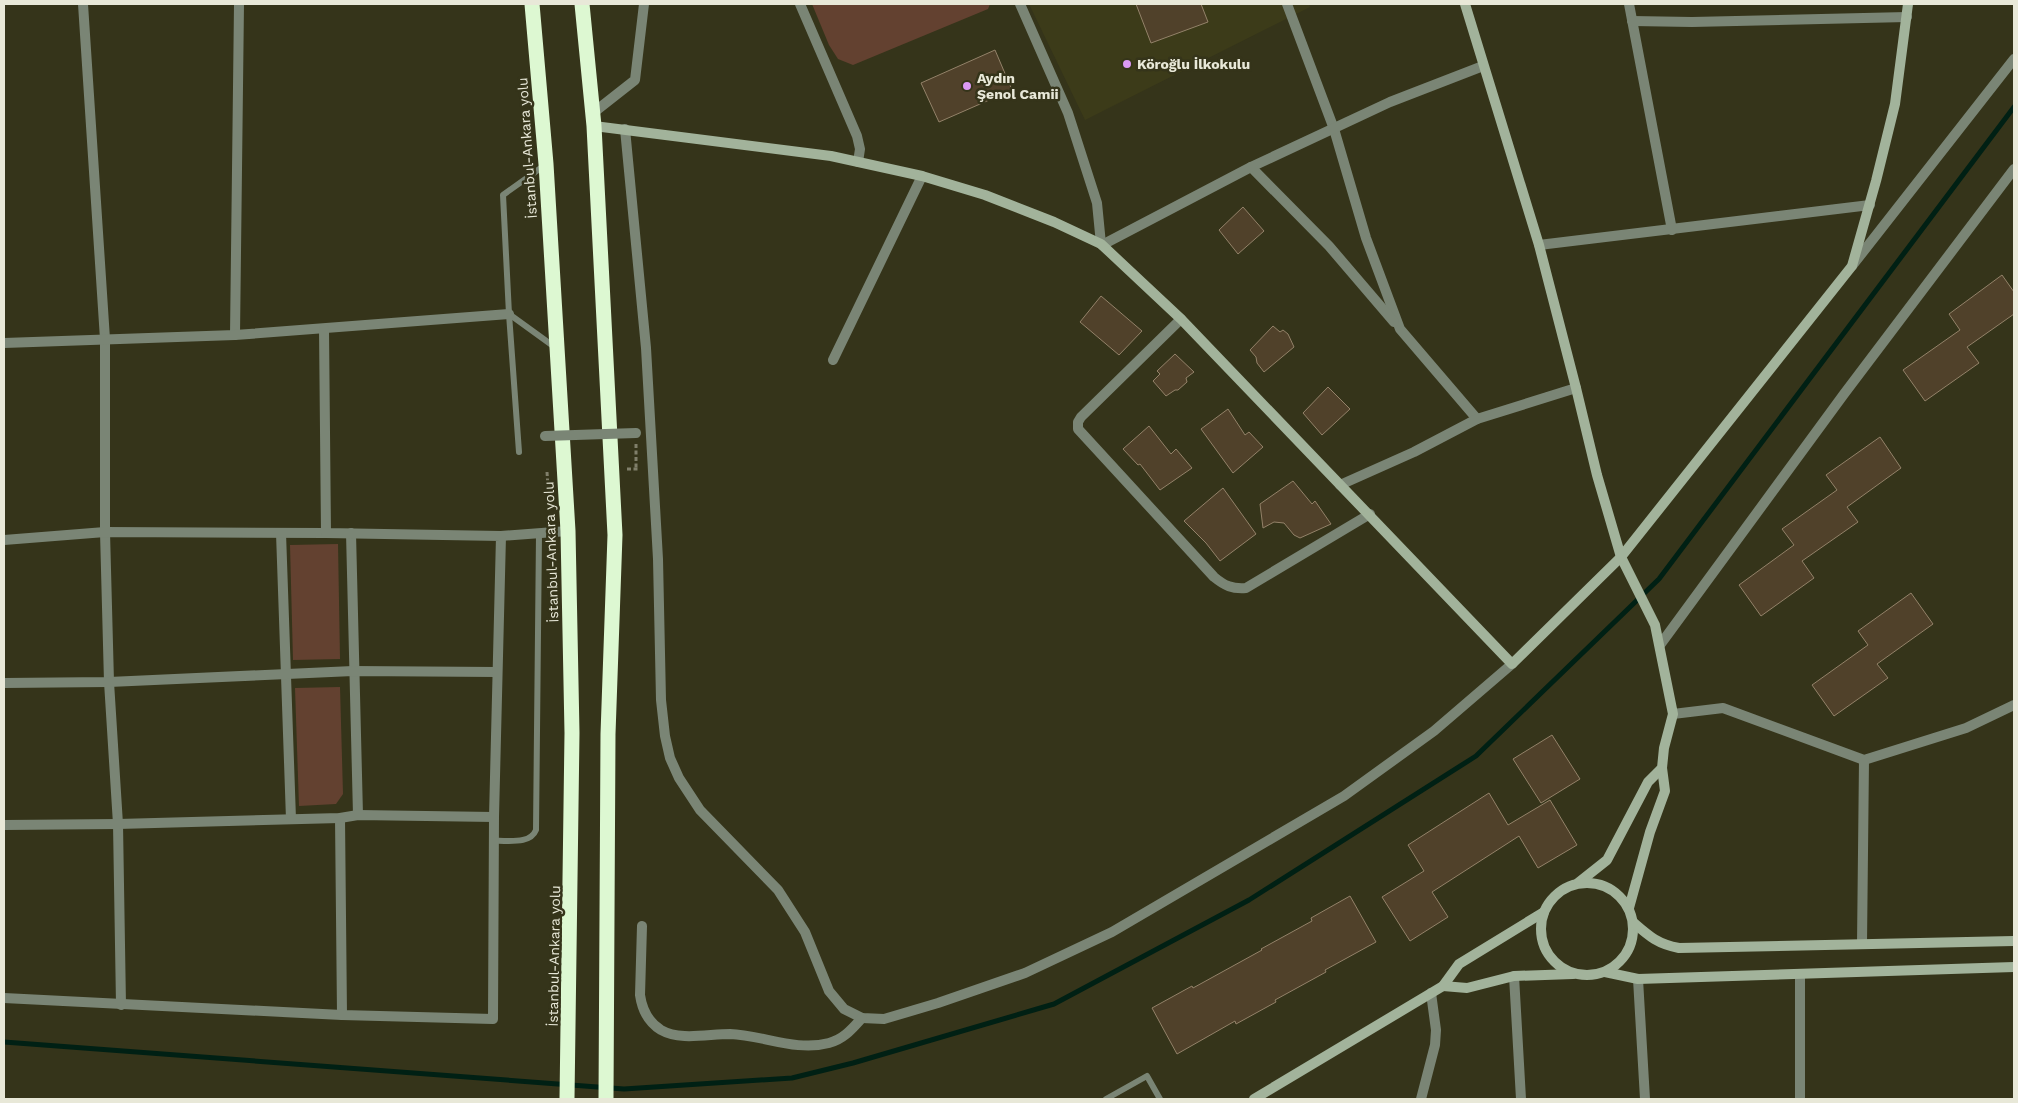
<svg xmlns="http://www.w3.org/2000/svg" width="2018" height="1103" font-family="'Work Sans',sans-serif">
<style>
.built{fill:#3c3b19}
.green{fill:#634130}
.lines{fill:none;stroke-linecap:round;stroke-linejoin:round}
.stream{stroke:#002014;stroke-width:5}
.building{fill:#50412a;stroke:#938269}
.path{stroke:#807f6a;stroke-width:3;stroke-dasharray:4 2.5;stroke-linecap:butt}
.lane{stroke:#7a8575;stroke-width:6}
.street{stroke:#7a8575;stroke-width:10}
.secondary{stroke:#a2b39b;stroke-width:10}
.highway{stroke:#ddf8d2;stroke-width:15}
.street-bridge{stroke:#7a8575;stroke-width:10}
.poi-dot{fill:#dc99f4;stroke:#35341a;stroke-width:2}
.labels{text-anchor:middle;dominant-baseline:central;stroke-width:5;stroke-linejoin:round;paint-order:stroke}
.poi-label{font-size:14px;font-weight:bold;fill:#e8e8d8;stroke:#35341a;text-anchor:start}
.street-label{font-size:14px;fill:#e8e8d8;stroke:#35341a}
</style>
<rect width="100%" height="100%" fill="#35341a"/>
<polygon class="built" points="1029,4 1309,4 1310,7 1085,120"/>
<g class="green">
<polygon points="812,4 990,4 988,9 853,65 838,59 829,45"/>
<polygon points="338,544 340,659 293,660 290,545"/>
<polygon points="340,687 343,794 336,804 299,806 295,688"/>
</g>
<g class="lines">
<polyline class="stream" points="4,1042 624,1089 792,1078 853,1063 1054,1004 1249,900 1476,756 1659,579 2014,107"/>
</g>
<g class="building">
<polygon points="1136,4 1201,4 1208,22 1151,43"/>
<polygon points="995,50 1012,90 939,122 921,83"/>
<polygon points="1243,207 1264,231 1238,254 1219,230"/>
<polygon points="2002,275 2014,292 2014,314 1967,347 1979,363 1925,401 1903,370 1960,330 1949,314"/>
<polygon points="1101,296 1142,331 1119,355 1080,322"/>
<polygon points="1273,326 1280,332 1283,330 1288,334 1294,347 1264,372 1257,363 1256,357 1250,350"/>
<polygon points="1175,354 1194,372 1186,378 1187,382 1178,390 1175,390 1166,396 1153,381 1160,374 1157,371"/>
<polygon points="1328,387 1350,409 1322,435 1303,413"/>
<polygon points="1228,409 1245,435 1249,432 1263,447 1233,473 1201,429"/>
<polygon points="1149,426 1171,454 1176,449 1192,468 1160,490 1140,464 1138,465 1123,449"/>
<polygon points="1880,437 1901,468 1847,507 1858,522 1802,561 1814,578 1761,616 1739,585 1794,545 1782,529 1837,490 1826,475"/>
<polygon points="1293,481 1312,504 1315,501 1331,524 1300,538 1294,535 1284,523 1274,522 1263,528 1260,504"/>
<polygon points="1223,488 1256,534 1220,561 1206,543 1184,521"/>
<polygon points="1911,593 1933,624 1877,664 1888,678 1834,716 1812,685 1868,645 1858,631"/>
<polygon points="1552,735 1580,779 1541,803 1513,759"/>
<polygon points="1489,793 1508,825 1550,800 1577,845 1538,868 1519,836 1432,892 1448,917 1410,941 1382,897 1424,871 1408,845"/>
<polygon points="1350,896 1376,942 1325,970 1326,972 1275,1000 1276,1002 1236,1024 1235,1021 1177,1054 1152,1008 1192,986 1193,988 1262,950 1261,949 1312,921 1311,918"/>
</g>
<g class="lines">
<g class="path">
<polyline points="636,444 636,469"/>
<polyline points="627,469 640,469"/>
<polyline points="547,472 548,487 551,487"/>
</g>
<g class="lane">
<polyline points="509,314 556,348"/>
<polyline points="519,452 509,314 503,195 545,165"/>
<path d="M494,841C507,840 530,845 536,830L539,534"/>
<polyline points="1106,1099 1147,1076 1160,1099"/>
</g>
<g class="street">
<polyline points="83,4 105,339 105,532 109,682 118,824 121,1005"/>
<polyline points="800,4 857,136 860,149 858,162"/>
<polyline points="1020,4 1068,113 1097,203 1101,244"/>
<polyline points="1287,4 1334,129 1366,238 1400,329 1477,419"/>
<polyline points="1629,4 1672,230"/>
<polyline points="1632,21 1692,22 1907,17"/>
<polyline points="593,113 635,80 644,4"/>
<polyline points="625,129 646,348 658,559 661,700 665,736 670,758 679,778 700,810 778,890 805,932 829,991 844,1009 862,1018 884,1019 938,1003 1025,973 1112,932 1344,796 1434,731 1512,664"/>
<polyline points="1251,167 1329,246 1394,322"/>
<polyline points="1102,245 1251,167 1390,102 1483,66"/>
<polyline points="1539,245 1870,205"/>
<polyline points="1852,266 2014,59"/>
<path d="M1181,319L1081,417L1078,422V429L1214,577C1225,586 1232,589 1246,588L1370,514"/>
<polyline points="235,335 239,4"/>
<polyline points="4,343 235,335 509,314"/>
<polyline points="833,360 922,176"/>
<polyline points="1340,485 1414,452 1477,419 1576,388"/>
<polyline points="281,533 291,819"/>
<polyline points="351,533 358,815"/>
<polyline points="501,536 568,531"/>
<polyline points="4,540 105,532 326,533"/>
<polyline points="1660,645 1844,394 2014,169"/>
<polyline points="4,683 109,682 353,671 497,672"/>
<polyline points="1673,714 1723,708 1864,760 1966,728 2014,705"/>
<polyline points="340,818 342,1015"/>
<polyline points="4,825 118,824 340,818 358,815 494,817"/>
<path d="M642,926L640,995C642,1009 648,1022 661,1030C680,1041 708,1034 730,1034C763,1035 796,1052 829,1043C844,1039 852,1029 862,1018"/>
<polyline points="1862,944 1864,760"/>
<polyline points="1800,974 1800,1099"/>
<polyline points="1514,976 1521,1099"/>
<polyline points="1638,979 1645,1099"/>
<polyline points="4,998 342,1015 493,1019 494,817 501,536 326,533 324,329"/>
<polyline points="1421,1099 1435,1045 1436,1030 1431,993"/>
</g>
<g class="secondary">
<polyline points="1465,4 1539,245 1576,388 1597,475 1621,557 1655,625 1673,714 1664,748 1662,768 1648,782 1607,860 1578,883"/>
<polyline points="594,126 831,156 922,176 985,195 1054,222 1101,244 1181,319 1512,664 1621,557 1852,266 1876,181 1895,104 1908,4"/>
<circle cx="1587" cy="929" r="46"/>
<polyline points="1629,908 1650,832 1665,791 1662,768"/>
<path d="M1634,923C1650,937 1658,944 1679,948L2014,941"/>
<polyline points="1605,972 1638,979 2014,967"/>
<polyline points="1443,986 1467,988 1514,976 1573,974"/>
<polyline points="1254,1099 1443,986 1459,964 1544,912"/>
</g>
<g class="highway">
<polyline points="532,4 546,164 568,531 572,733 567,1099"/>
<polyline points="582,4 594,126 615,535 608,734 606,1099"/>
</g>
<polyline class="street-bridge" points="545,436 636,433"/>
</g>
<g class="poi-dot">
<circle cx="1127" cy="64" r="5"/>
<circle cx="967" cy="86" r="5"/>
</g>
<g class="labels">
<g class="poi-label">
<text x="1137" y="64">Köroğlu İlkokulu</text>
<text x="977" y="78">Aydın<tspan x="977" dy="16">Şenol Camii</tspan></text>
</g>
<g class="street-label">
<text transform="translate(527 148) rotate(-94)">İstanbul-Ankara yolu</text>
<text transform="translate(551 552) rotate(-92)">İstanbul-Ankara yolu</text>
<text transform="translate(554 956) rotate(-89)">İstanbul-Ankara yolu</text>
</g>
</g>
<rect width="2018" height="1103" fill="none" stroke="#e8e8d8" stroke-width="10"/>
</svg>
